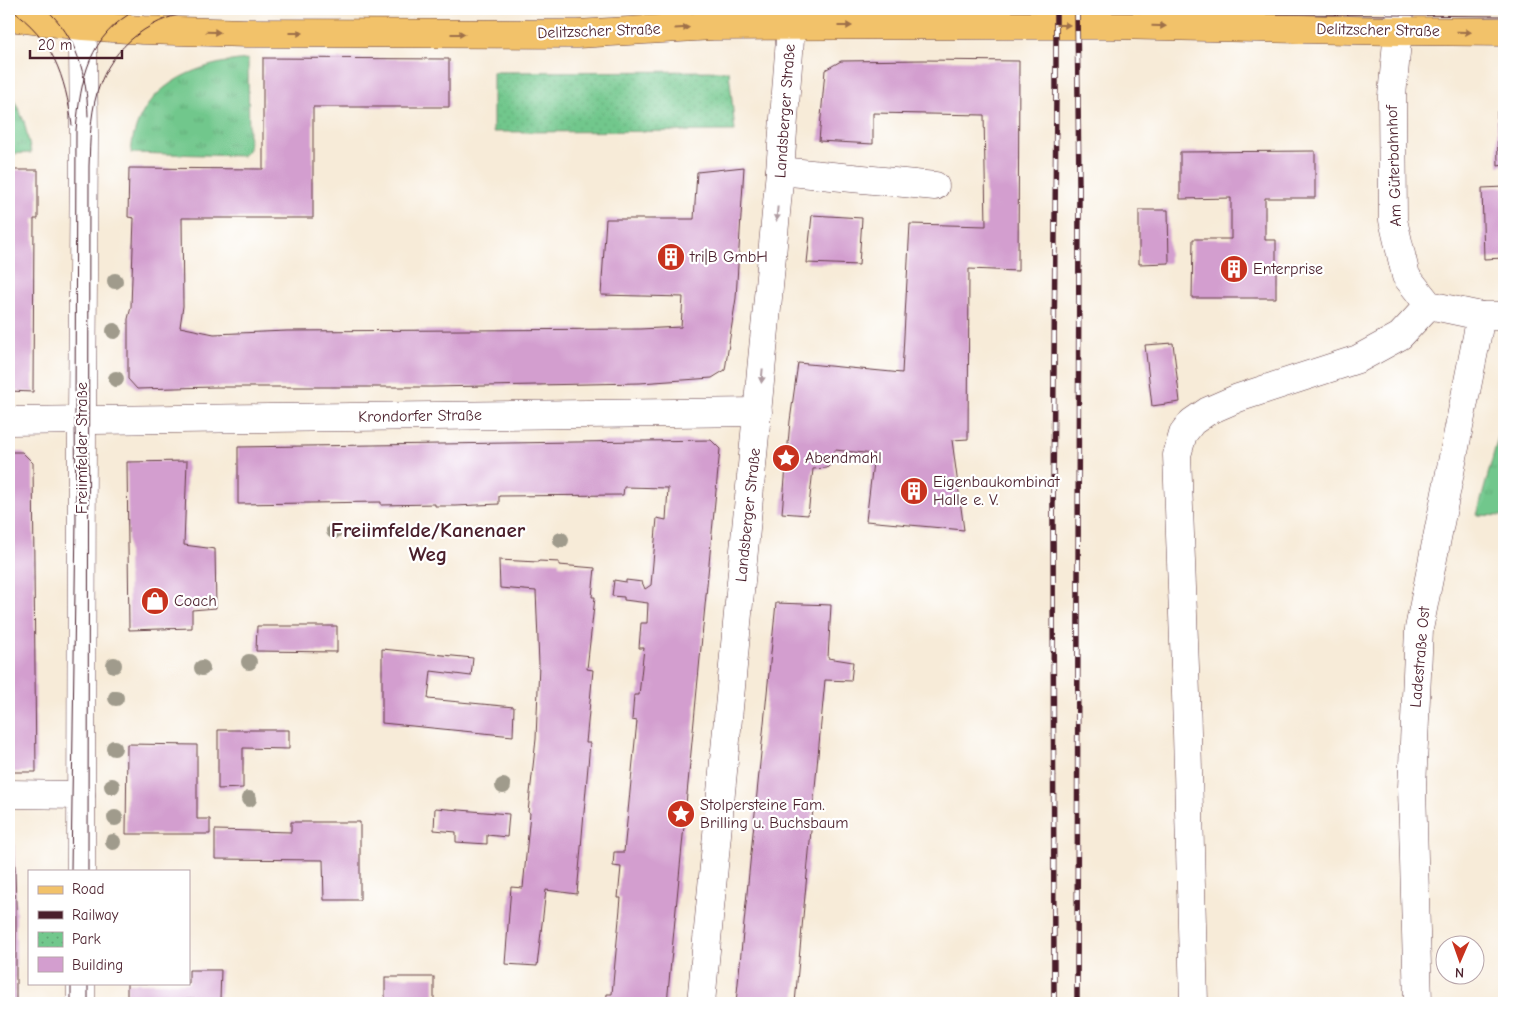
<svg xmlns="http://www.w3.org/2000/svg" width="1513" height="1012" font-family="'Comic Neue',sans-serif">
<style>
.grass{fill:url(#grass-tufts);stroke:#5e735c}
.park{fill:url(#park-dots);stroke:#5e735c}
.building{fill:#d39ecf}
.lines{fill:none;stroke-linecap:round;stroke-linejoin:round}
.minor-casing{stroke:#643e45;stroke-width:29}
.major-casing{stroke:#643e45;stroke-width:29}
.minor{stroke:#fff;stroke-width:28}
.major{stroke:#f2c26a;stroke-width:28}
.tram{stroke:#4a1f2b;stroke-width:1}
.rail-casing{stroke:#4a1f2b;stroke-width:5.5}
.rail{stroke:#fff;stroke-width:4;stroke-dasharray:11;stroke-linecap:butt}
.tree{fill:#a09b8c}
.oneway{fill:#9e704a}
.oneway2{fill:#ae9aa0}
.labels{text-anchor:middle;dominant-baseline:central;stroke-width:4.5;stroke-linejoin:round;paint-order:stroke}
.street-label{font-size:16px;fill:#4a1f2b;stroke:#fff}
.poi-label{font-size:16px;fill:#4a1f2b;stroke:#fff;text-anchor:start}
.district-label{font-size:21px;font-weight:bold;fill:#4a1f2b;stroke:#fff}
</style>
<defs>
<pattern id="grass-tufts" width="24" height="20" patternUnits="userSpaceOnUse" patternTransform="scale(1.25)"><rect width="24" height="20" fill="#71c78c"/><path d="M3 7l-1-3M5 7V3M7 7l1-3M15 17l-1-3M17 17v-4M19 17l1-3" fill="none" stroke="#63aa79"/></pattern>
<pattern id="park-dots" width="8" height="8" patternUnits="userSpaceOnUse" patternTransform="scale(1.25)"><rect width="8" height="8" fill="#71c78c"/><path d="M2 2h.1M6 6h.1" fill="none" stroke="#63aa79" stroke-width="1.8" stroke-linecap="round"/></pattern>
</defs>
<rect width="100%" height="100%" fill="#fff"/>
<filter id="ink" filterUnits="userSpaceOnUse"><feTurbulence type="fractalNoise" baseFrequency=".02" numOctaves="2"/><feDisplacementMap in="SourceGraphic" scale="10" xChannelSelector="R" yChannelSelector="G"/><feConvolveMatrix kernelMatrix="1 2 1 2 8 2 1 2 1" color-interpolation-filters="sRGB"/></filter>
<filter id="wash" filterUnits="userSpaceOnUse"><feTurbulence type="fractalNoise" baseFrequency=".0096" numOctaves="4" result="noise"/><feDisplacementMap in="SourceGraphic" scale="20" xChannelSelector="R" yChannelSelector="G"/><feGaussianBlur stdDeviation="1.12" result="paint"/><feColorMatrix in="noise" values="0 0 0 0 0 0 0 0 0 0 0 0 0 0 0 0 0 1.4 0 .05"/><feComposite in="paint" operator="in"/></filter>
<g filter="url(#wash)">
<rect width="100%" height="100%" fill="#f7ebd8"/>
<g class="grass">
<path d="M248,59L249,149L243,156L131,153C132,147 132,140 134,134C148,82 200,63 248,59Z"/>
<polygon points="9,89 24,121 31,153 9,154"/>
<polygon points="1504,415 1504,516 1477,515"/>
</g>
<polygon class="park" points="729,71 735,131 493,132 493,72"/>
<g id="blocks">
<g class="building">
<polygon points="263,58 449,59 449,107 313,107 313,218 182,218 183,306 180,327 214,334 287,331 640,329 681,327 683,297 601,295 606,219 694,219 697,172 744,167 736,298 725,370 712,378 640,383 433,387 214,387 137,389 128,379 128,319 131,307 134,218 128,217 129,168 263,169"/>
<polygon points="923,60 1019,61 1018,271 969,269 968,439 952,440 964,530 866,521 874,454 835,450 833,462 827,468 813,469 808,515 782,513 790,421 798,363 902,373 910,224 986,226 984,115 873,113 873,144 819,141 825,70 841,61"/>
<polygon points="1504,110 1504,165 1498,166 1497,111"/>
<polygon points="1315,151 1315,198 1265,198 1265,240 1276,240 1276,298 1192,298 1193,239 1231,239 1231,198 1180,199 1180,152"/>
<polygon points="9,170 38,170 38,219 34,219 33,392 9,391"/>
<polygon points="1504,187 1504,258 1484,259 1482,188"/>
<polygon points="1139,210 1168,210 1169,263 1139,264"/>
<polygon points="812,215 862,218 859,265 807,263"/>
<polygon points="1173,343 1180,402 1152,406 1145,345"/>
<polygon points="711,440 720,449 667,1003 606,1003 607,994 612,994 621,898 618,898 621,867 613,866 614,852 624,852 637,721 632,720 634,695 639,695 644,648 639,648 641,623 647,623 648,603 624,600 624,597 612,596 614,580 626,582 626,580 642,582 645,589 651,585 657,518 666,520 668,488 624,487 623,495 499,496 499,504 456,506 435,506 435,504 381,505 381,502 238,504 238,447"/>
<polygon points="9,452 22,452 33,463 36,772 9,772"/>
<polygon points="187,461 184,545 215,549 216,608 192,610 192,628 129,630 127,462"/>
<polygon points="499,560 538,562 539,561 559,562 559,565 595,568 592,597 595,597 587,669 593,670 586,743 590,743 577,894 546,890 537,966 505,964 511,887 523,888 530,813 528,812 536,739 539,664 536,591 500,588"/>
<polygon points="776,603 831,605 828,658 853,662 851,681 825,680 795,1003 736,1003"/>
<polygon points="257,626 337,626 337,652 256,651"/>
<polygon points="382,649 473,658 471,676 431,671 428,699 514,707 513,736 382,723"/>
<polygon points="218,730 289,730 289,749 243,748 243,788 218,789"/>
<polygon points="127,744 197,745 197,819 210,819 210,834 126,834"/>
<polygon points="435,808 509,814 507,837 487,835 487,844 456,842 456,832 434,830"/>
<polygon points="291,822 360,822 360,900 324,900 323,860 215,859 215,830 291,832"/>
<polygon points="9,835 14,835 16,905 16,1003 9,1003"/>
<polygon points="189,970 221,970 220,999 127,1000 127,983 189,983"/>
<rect x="385" y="977" width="49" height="26"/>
</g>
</g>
</g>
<g filter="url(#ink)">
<use href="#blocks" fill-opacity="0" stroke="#643e45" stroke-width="1"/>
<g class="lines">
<defs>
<g id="minor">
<polyline points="1400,9 1392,96 1393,220 1406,276 1429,305 1481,316 1504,316"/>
<polyline points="780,171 935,186"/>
<polyline points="9,421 758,412"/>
<polyline points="9,794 81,795"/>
<polyline points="81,871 82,420 84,137 83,47 81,9"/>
<polyline points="81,1003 81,983"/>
<polyline points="701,1003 780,171 791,26"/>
<polyline points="1194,1003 1186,694 1177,455 1183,434 1192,422 1208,411 1238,398 1358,359 1400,336 1429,305"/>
<polyline points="1418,1003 1412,788 1419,629 1481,316"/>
</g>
<polyline id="major" points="9,17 83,26 143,30 247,33 577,34 713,26 1015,25 1110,25 1398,31 1504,32"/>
</defs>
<use href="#minor" class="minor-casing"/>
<use href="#major" class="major-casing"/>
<use href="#minor" class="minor"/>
<use href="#major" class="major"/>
<g class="tram">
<path d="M10,9C53,38 65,76 72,125"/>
<path d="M46,9C77,37 87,75 88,116"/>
<polyline points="760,9 1504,16"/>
<path d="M71,871L76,519L75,419L76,130C81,79 88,35 138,9"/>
<path d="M88,871L89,166C90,142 90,117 97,93C112,43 153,16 203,9"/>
<polyline points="71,1003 71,983"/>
<polyline points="88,1003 88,983"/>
</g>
<defs>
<g id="rail">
<polyline points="1077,9 1079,186 1077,1003"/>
<polyline points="1054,1003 1053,503 1056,92 1056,9"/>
</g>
</defs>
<use href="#rail" class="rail-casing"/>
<use href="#rail" class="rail"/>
</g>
<g class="tree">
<circle cx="115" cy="281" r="8"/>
<circle cx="114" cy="331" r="8"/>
<circle cx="116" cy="379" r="8"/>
<circle cx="334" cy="531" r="8"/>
<circle cx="561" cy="540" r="8"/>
<circle cx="249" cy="662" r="8"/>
<circle cx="114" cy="665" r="8"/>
<circle cx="202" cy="668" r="8"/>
<circle cx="116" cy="698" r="8"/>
<circle cx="114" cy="748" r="8"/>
<circle cx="112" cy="786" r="8"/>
<circle cx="503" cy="786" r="8"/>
<circle cx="249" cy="799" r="8"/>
<circle cx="115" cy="818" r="8"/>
<circle cx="113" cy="842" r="8"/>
</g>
<defs><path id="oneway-solid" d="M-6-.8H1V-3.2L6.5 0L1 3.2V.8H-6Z" transform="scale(1.25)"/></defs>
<g class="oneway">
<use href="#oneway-solid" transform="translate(1063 25)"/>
<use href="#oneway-solid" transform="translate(845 26)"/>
<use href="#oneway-solid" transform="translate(1159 26) rotate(1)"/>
<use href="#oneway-solid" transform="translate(682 28) rotate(-4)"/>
<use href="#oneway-solid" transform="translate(213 32) rotate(2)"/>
<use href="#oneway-solid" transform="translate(1464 32) rotate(1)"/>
<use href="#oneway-solid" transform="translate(296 33)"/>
<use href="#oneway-solid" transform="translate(458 34)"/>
</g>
<g class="oneway2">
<use href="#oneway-solid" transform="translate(777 214) rotate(95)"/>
<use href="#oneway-solid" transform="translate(762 376) rotate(95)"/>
</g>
</g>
<defs>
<symbol id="building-disc" viewBox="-11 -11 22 22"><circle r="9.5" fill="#c8321e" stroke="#fff"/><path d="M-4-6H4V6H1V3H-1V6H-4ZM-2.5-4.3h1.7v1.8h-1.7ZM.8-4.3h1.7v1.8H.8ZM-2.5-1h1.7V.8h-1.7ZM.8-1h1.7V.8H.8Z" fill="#fff"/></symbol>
<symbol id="sight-disc" viewBox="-11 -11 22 22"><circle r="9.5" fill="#c8321e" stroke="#fff"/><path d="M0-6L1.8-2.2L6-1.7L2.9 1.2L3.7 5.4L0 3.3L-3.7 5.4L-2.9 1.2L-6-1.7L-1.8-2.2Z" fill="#fff"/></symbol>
<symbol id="shop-disc" viewBox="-11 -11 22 22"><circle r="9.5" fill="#c8321e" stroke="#fff"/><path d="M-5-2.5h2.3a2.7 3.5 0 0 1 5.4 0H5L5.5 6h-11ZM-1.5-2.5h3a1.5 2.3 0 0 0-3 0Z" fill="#fff"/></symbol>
</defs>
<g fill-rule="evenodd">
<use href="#building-disc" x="655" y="241" width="32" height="32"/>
<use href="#building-disc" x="1218" y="253" width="32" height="32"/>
<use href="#sight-disc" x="770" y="442" width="32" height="32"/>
<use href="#building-disc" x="898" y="475" width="32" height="32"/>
<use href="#shop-disc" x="139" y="585" width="32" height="32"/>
<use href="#sight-disc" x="665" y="798" width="32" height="32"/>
</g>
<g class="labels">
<g class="street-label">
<text transform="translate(1378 30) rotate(1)">Delitzscher Straße</text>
<text transform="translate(599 31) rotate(-2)">Delitzscher Straße</text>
<text transform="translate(785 111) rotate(-86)">Landsberger Straße</text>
<text transform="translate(1394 166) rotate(-92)">Am Güterbahnhof</text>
<text transform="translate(420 416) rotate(-1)">Krondorfer Straße</text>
<text transform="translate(82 448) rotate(-90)">Freiimfelder Straße</text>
<text transform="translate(748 515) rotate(-84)">Landsberger Straße</text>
<text transform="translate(1420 657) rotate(-85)">Ladestraße Ost</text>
</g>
<g class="poi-label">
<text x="690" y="257">tri|B GmbH</text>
<text x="1253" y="269">Enterprise</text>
<text x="805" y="458">Abendmahl</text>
<text x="933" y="482">Eigenbaukombinat<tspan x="933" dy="18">Halle e. V.</tspan></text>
<text x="174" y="601">Coach</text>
<text x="700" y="805">Stolpersteine Fam.<tspan x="700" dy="18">Brilling u. Buchsbaum</tspan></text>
</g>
<g class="district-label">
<text x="428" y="530">Freiimfelde/Kanenaer<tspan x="428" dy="24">Weg</tspan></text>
</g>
</g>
<rect width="1513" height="1012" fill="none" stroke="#fff" stroke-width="30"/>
<rect x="28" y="870" width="162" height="115" fill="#ffffff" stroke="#b7a5aa"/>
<rect x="38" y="886" width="25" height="8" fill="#f2c26a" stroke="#b7a5aa"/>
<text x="72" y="894" font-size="15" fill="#4a1f2b">Road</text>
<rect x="38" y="911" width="25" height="8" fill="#4a1f2b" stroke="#b7a5aa"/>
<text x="72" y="920" font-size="15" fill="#4a1f2b">Railway</text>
<rect x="38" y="932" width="25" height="15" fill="url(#park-dots)" stroke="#b7a5aa"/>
<text x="72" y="944" font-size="15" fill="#4a1f2b">Park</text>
<rect x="38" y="957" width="25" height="15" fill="#d39ecf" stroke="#b7a5aa"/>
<text x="72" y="970" font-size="15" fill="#4a1f2b">Building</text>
<g transform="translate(1460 960) rotate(182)"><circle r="24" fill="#ffffff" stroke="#b7a5aa"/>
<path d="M0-4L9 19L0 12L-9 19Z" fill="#c8321e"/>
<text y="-8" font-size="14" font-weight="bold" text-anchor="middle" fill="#4a1f2b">N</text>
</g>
<path d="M30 50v8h92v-8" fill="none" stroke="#4a1f2b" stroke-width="2.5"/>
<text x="38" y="50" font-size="15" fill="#4a1f2b" stroke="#ffffff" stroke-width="4" paint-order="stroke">20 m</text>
</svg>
